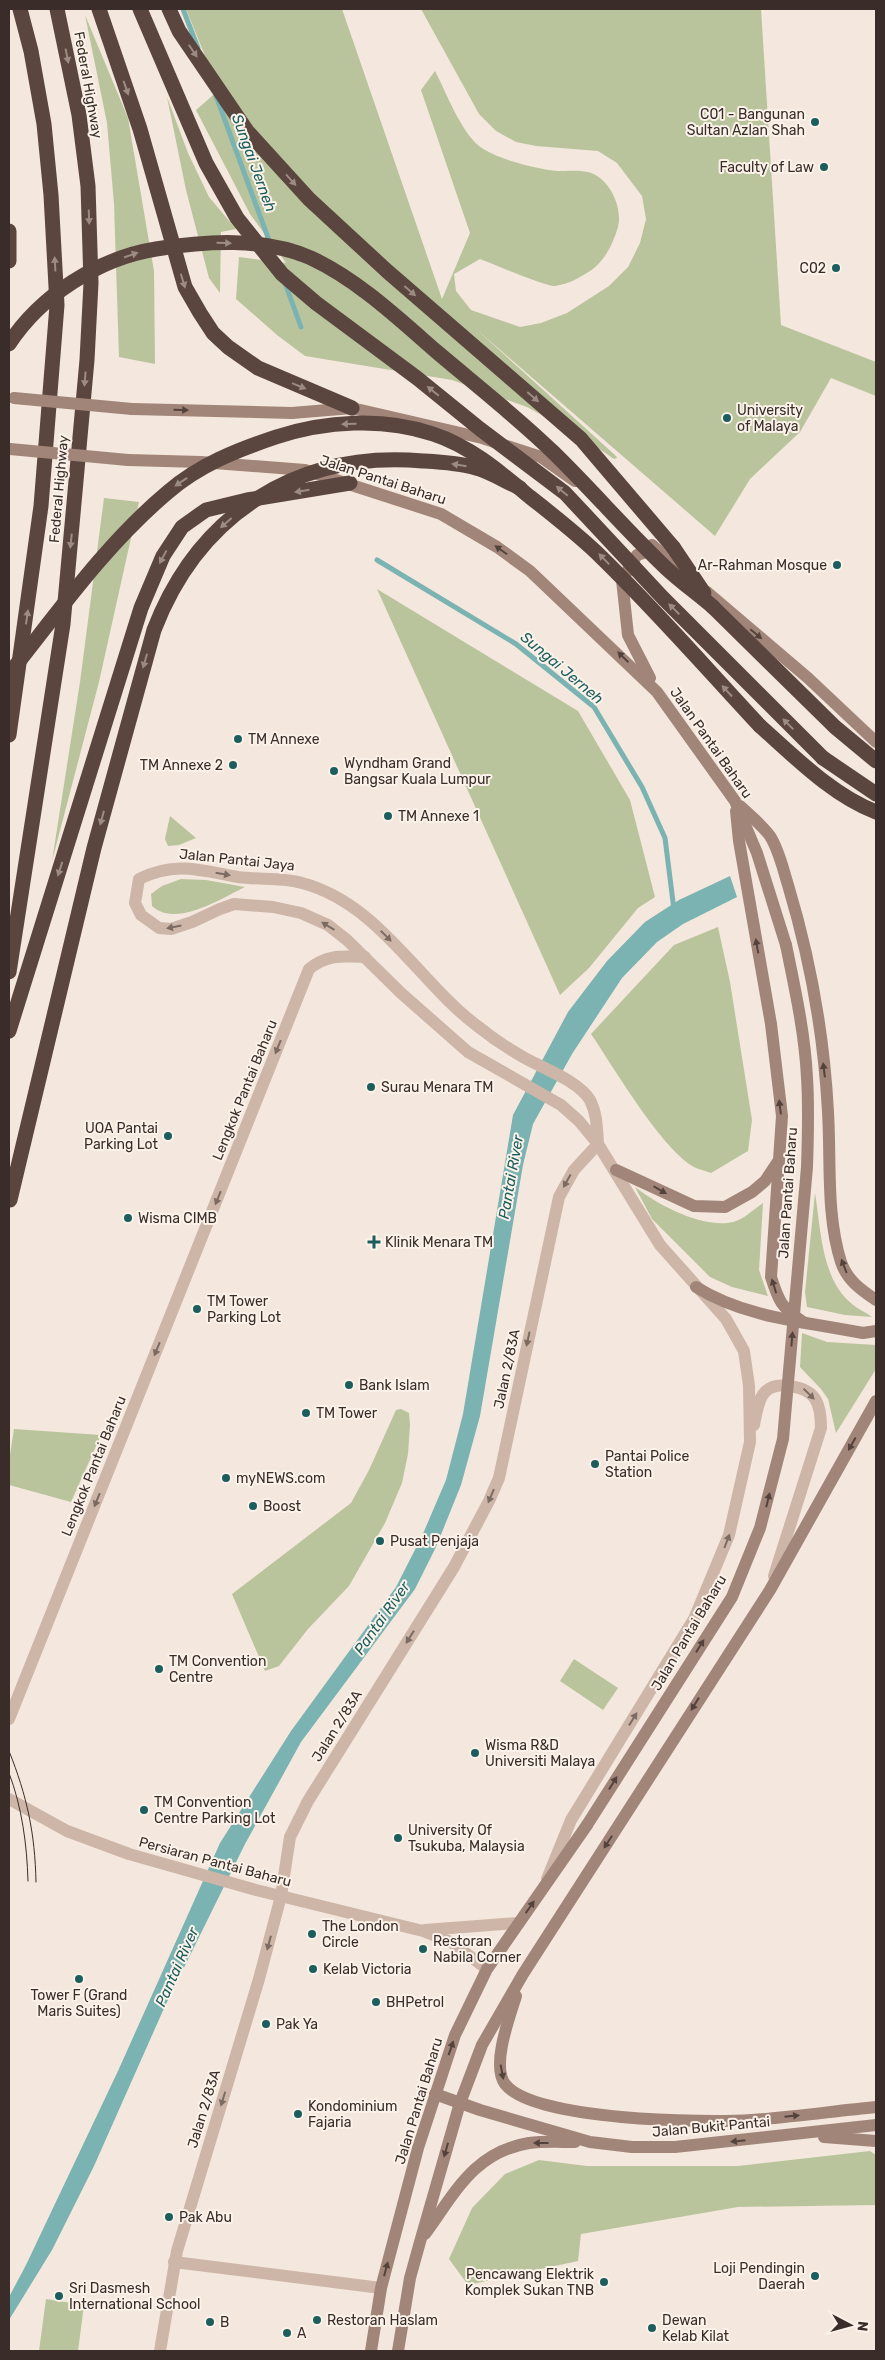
<svg xmlns="http://www.w3.org/2000/svg" width="885" height="2360" font-family="Rubik,sans-serif">
<style>
.green{fill:#bac49c}
.water{fill:#7ab3b1}
.lines{fill:none;stroke-linecap:round;stroke-linejoin:round}
.stream{stroke:#7ab3b1;stroke-width:5}
.street{stroke:#cdb6a8;stroke-width:12}
.secondary{stroke:#a18579;stroke-width:12}
.highway{stroke:#5b463f;stroke-width:15}
.tram{stroke:#3a2d29;stroke-width:1}
.secondary-bridge{stroke:#a18579;stroke-width:12}
.highway-bridge{stroke:#5b463f;stroke-width:15}
.oneway{fill:#9b8b83}
.oneway2{fill:#54433d}
.oneway3{fill:#7c6b62}
.poi-dot{fill:#1b5e5d;stroke:#fbf2ea;stroke-width:2}
.labels{text-anchor:middle;dominant-baseline:central;stroke-width:4;stroke-linejoin:round;paint-order:stroke}
.street-label{font-size:14px;fill:#3a2d29;stroke:#fbf2ea}
.poi-label{font-size:14px;fill:#3a2d29;stroke:#fbf2ea;text-anchor:start}
.water-label{font-size:15px;font-style:italic;fill:#1b5e5d;stroke:#fbf2ea}
</style>
<rect width="100%" height="100%" fill="#f4e7dd"/>
<g class="green">
<path d="M186,9H342L442,299L470,233L421,90L435,71C446,92 460,130 479,146C496,159 536,169 558,171C567,171 579,170 588,172C609,177 623,207 618,227C613,244 605,261 590,271C579,278 569,284 555,286C547,287 493,264 480,259L454,274L456,291L471,310L520,327L541,323L567,313L609,286L628,267L640,243L646,219L642,196L617,163L598,151L536,146L516,142L496,131L479,114L421,9H761L781,325L876,362V396L831,378L800,432L750,479L715,536L476,329L616,456L617,458L614,459L585,439L527,407L452,380L305,356L277,335L236,299L239,257L286,263L250,214L196,110L219,90Z"/>
<polygon points="85,15 128,118 154,271 155,364 119,357 114,204 107,123"/>
<polygon points="167,97 188,153 209,197 236,229 221,232 220,293 209,278 186,190"/>
<polygon points="104,498 139,502 99,682 52,861 80,682"/>
<polygon points="377,589 578,711 630,800 655,897 638,908 589,968 560,995"/>
<polygon points="170,816 196,838 179,845 168,846 165,839"/>
<path d="M181,879L206,880L245,887C220,899 176,928 152,906L151,894L162,886Z"/>
<path d="M718,927L730,982L752,1120L748,1151L711,1173C706,1171 701,1170 696,1168C663,1152 613,1066 591,1034L674,945Z"/>
<path d="M635,1187C658,1205 703,1229 733,1222C743,1220 754,1209 763,1203L759,1270L768,1296L732,1287L710,1277L652,1219Z"/>
<path d="M815,1193C821,1229 821,1279 852,1304C858,1309 865,1312 872,1317L845,1315L807,1307L805,1292Z"/>
<polygon points="802,1333 827,1342 876,1345 876,1369 836,1433 828,1399 821,1389 800,1367"/>
<polygon points="401,1409 409,1413 410,1425 408,1454 402,1483 385,1523 349,1586 308,1629 279,1666 265,1671 232,1594 351,1503 369,1470 396,1410"/>
<polygon points="14,1429 101,1435 71,1502 9,1485 9,1461"/>
<polygon points="574,1659 618,1688 603,1710 560,1681"/>
<polygon points="870,2151 876,2155 876,2205 738,2207 581,2234 578,2261 468,2285 449,2259 472,2208 505,2174 539,2160 587,2166 738,2166"/>
<polygon points="46,2299 84,2305 78,2351 39,2351"/>
</g>
<polygon class="water" points="730,876 737,897 683,924 657,942 622,978 572,1054 533,1124 523,1165 480,1416 461,1485 436,1547 415,1589 301,1742 245,1844 165,2006 94,2166 52,2250 9,2320 9,2297 26,2265 118,2071 220,1843 291,1731 396,1587 422,1536 446,1480 463,1414 513,1115 568,1012 607,961 645,922 679,900"/>
<g class="lines">
<g class="stream">
<polyline points="183,9 198,48"/>
<polyline points="216,96 270,243"/>
<polyline points="285,283 301,327"/>
<polyline points="377,560 516,644 594,707 642,787 665,838 674,910"/>
</g>
<g class="street">
<path d="M754,1425C756,1415 758,1399 765,1392C771,1386 780,1385 787,1386C815,1388 821,1402 821,1428L774,1576"/>
<path d="M9,1719L309,969C327,954 343,956 365,957"/>
<polyline points="9,1799 67,1831 129,1854 256,1890 423,1931 451,1942 487,1969"/>
<path d="M547,1879L571,1820L694,1619L729,1535L750,1442L749,1386L744,1351L726,1319L660,1245L598,1144L579,1121L561,1105L468,1052L401,993L347,940L328,925L301,913L273,907L234,904L220,909L192,922L171,929L159,928L141,915L135,903L139,879C175,861 200,870 238,877C259,880 282,877 302,883C378,903 417,980 476,1025C491,1037 507,1048 523,1057C542,1068 579,1081 590,1100C597,1114 597,1128 598,1144"/>
<polyline points="425,1930 518,1923"/>
<polyline points="174,2262 381,2288"/>
<polyline points="160,2351 177,2251 259,1979 281,1896 290,1837 308,1801 454,1567 489,1501 499,1478 559,1197 574,1170 598,1144"/>
</g>
<g class="secondary">
<polyline points="132,409 292,413 352,408 482,438 541,457 575,481"/>
<polyline points="128,460 201,462 305,470 441,514 497,547 530,571 657,692 735,801 757,853 786,945"/>
<polyline points="652,545 690,578"/>
<polyline points="707,592 808,678 876,742"/>
<polyline points="650,678 628,635 622,580 637,555 656,549"/>
<path d="M740,806C751,816 762,825 770,836C779,850 783,869 788,885C810,958 824,1036 828,1112C831,1161 826,1215 841,1262C847,1280 861,1290 876,1300"/>
<path d="M736,811L739,841L771,1024L782,1116L771,1277C779,1302 781,1307 803,1322"/>
<polyline points="616,1170 694,1206 725,1207 752,1192 765,1181 779,1160"/>
<path d="M696,1287C745,1318 807,1322 863,1333L876,1331"/>
<path d="M516,1996C510,2016 491,2065 505,2084C533,2121 705,2123 752,2120C793,2117 835,2111 876,2107"/>
<polyline points="435,2094 480,2110 590,2142 632,2147 675,2147 876,2125"/>
<polyline points="824,2137 876,2141"/>
<path d="M425,2234C455,2193 474,2152 529,2143C544,2141 560,2142 575,2142"/>
<polyline points="371,2351 381,2288 418,2148 455,2035 487,1969 587,1825"/>
<polyline points="398,2351 410,2278 420,2242 460,2103 482,2045 523,1974 770,1590 876,1401"/>
</g>
<g class="highway">
<polyline points="99,9 140,129 185,287 200,313 213,333 228,347 258,368 352,408"/>
<polyline points="169,9 179,31 247,131 309,199 387,271 581,439 673,547"/>
<polyline points="9,231 9,261"/>
<polyline points="713,607 835,727 876,761"/>
<path d="M760,726C795,757 832,795 876,812"/>
<polyline points="9,735 41,506 57,305 51,195 44,124 31,51 20,9"/>
<polyline points="823,758 876,794"/>
<polyline points="9,972 63,624 87,360 91,283 88,186 79,115 57,9"/>
<polyline points="9,1031 141,608 163,556 182,527 206,510 247,500 350,483"/>
</g>
<g class="tram">
<path d="M9,1751C27,1796 35,1833 36,1882"/>
<path d="M9,1773C22,1807 27,1845 28,1881"/>
</g>
<g class="secondary-bridge">
<polyline points="14,398 132,409"/>
<polyline points="10,449 128,460"/>
<path d="M587,1825L732,1597L760,1528L783,1439L807,1167C808,1137 809,1108 807,1078C805,1034 795,989 786,945"/>
</g>
<g class="highway-bridge">
<polyline points="140,9 206,163 237,218 282,274 316,303 417,378 480,429 565,493 663,598 823,758"/>
<path d="M9,344C40,296 99,258 156,249C206,241 263,237 311,258C358,280 398,318 437,352C476,385 517,417 553,452C592,490 627,531 666,568C681,582 698,594 713,607"/>
<polyline points="673,547 704,593"/>
<path d="M9,674C59,611 106,544 168,492C199,465 237,450 276,437C325,421 383,417 433,434C470,446 500,472 530,497C553,515 576,533 597,553C654,608 706,668 760,726"/>
<path d="M10,1200L94,848L154,630C199,513 299,450 423,461C440,462 459,463 476,468C491,472 506,482 520,488"/>
</g>
</g>
<defs><path id="oneway-solid" d="M-6-.8H1V-3.2L6.5 0L1 3.2V.8H-6Z" transform="scale(1.25)"/></defs>
<g class="oneway">
<use href="#oneway-solid" transform="translate(193 51) rotate(56)"/>
<use href="#oneway-solid" transform="translate(67 56) rotate(79)"/>
<use href="#oneway-solid" transform="translate(126 88) rotate(71)"/>
<use href="#oneway-solid" transform="translate(291 180) rotate(48)"/>
<use href="#oneway-solid" transform="translate(89 217) rotate(88)"/>
<use href="#oneway-solid" transform="translate(224 243) rotate(2)"/>
<use href="#oneway-solid" transform="translate(131 255) rotate(-19)"/>
<use href="#oneway-solid" transform="translate(55 264) rotate(-93)"/>
<use href="#oneway-solid" transform="translate(183 281) rotate(73)"/>
<use href="#oneway-solid" transform="translate(410 291) rotate(41)"/>
<use href="#oneway-solid" transform="translate(85 379) rotate(95)"/>
<use href="#oneway-solid" transform="translate(299 386) rotate(22)"/>
<use href="#oneway-solid" transform="translate(433 391) rotate(-141)"/>
<use href="#oneway-solid" transform="translate(533 397) rotate(41)"/>
<use href="#oneway-solid" transform="translate(349 424) rotate(178)"/>
<use href="#oneway-solid" transform="translate(459 465) rotate(-171)"/>
<use href="#oneway-solid" transform="translate(181 482) rotate(146)"/>
<use href="#oneway-solid" transform="translate(302 491) rotate(171)"/>
<use href="#oneway-solid" transform="translate(562 491) rotate(-140)"/>
<use href="#oneway-solid" transform="translate(226 523) rotate(139)"/>
<use href="#oneway-solid" transform="translate(71 541) rotate(96)"/>
<use href="#oneway-solid" transform="translate(163 557) rotate(118)"/>
<use href="#oneway-solid" transform="translate(604 559) rotate(-134)"/>
<use href="#oneway-solid" transform="translate(674 609) rotate(-135)"/>
<use href="#oneway-solid" transform="translate(27 617) rotate(-82)"/>
<use href="#oneway-solid" transform="translate(145 661) rotate(106)"/>
<use href="#oneway-solid" transform="translate(727 691) rotate(-133)"/>
<use href="#oneway-solid" transform="translate(788 724) rotate(-135)"/>
<use href="#oneway-solid" transform="translate(102 818) rotate(105)"/>
<use href="#oneway-solid" transform="translate(60 869) rotate(108)"/>
</g>
<g class="oneway2">
<use href="#oneway-solid" transform="translate(181 410) rotate(2)"/>
<use href="#oneway-solid" transform="translate(501 550) rotate(-145)"/>
<use href="#oneway-solid" transform="translate(756 634) rotate(40)"/>
<use href="#oneway-solid" transform="translate(623 657) rotate(-136)"/>
<use href="#oneway-solid" transform="translate(757 946) rotate(-100)"/>
<use href="#oneway-solid" transform="translate(824 1070) rotate(-97)"/>
<use href="#oneway-solid" transform="translate(780 1107) rotate(-97)"/>
<use href="#oneway-solid" transform="translate(660 1190) rotate(30)"/>
<use href="#oneway-solid" transform="translate(844 1266) rotate(-111)"/>
<use href="#oneway-solid" transform="translate(774 1286) rotate(-107)"/>
<use href="#oneway-solid" transform="translate(792 1339) rotate(-85)"/>
<use href="#oneway-solid" transform="translate(852 1444) rotate(119)"/>
<use href="#oneway-solid" transform="translate(768 1500) rotate(-76)"/>
<use href="#oneway-solid" transform="translate(700 1646) rotate(-58)"/>
<use href="#oneway-solid" transform="translate(695 1704) rotate(122)"/>
<use href="#oneway-solid" transform="translate(613 1783) rotate(-58)"/>
<use href="#oneway-solid" transform="translate(608 1842) rotate(123)"/>
<use href="#oneway-solid" transform="translate(530 1907) rotate(-55)"/>
<use href="#oneway-solid" transform="translate(451 2048) rotate(-71)"/>
<use href="#oneway-solid" transform="translate(502 2072) rotate(79)"/>
<use href="#oneway-solid" transform="translate(792 2116) rotate(-6)"/>
<use href="#oneway-solid" transform="translate(738 2141) rotate(174)"/>
<use href="#oneway-solid" transform="translate(541 2143) rotate(180)"/>
<use href="#oneway-solid" transform="translate(446 2150) rotate(106)"/>
<use href="#oneway-solid" transform="translate(386 2269) rotate(-75)"/>
</g>
<g class="oneway3">
<use href="#oneway-solid" transform="translate(223 874) rotate(10)"/>
<use href="#oneway-solid" transform="translate(328 926) rotate(-149)"/>
<use href="#oneway-solid" transform="translate(174 927) rotate(169)"/>
<use href="#oneway-solid" transform="translate(386 936) rotate(45)"/>
<use href="#oneway-solid" transform="translate(278 1047) rotate(112)"/>
<use href="#oneway-solid" transform="translate(567 1181) rotate(119)"/>
<use href="#oneway-solid" transform="translate(218 1198) rotate(112)"/>
<use href="#oneway-solid" transform="translate(528 1339) rotate(102)"/>
<use href="#oneway-solid" transform="translate(157 1349) rotate(112)"/>
<use href="#oneway-solid" transform="translate(809 1394) rotate(44)"/>
<use href="#oneway-solid" transform="translate(491 1496) rotate(113)"/>
<use href="#oneway-solid" transform="translate(97 1500) rotate(112)"/>
<use href="#oneway-solid" transform="translate(727 1541) rotate(-69)"/>
<use href="#oneway-solid" transform="translate(410 1637) rotate(122)"/>
<use href="#oneway-solid" transform="translate(633 1719) rotate(-58)"/>
<use href="#oneway-solid" transform="translate(269 1943) rotate(105)"/>
<use href="#oneway-solid" transform="translate(223 2099) rotate(107)"/>
</g>
<g class="poi-dot">
<circle cx="815" cy="122" r="5"/>
<circle cx="824" cy="167" r="5"/>
<circle cx="836" cy="268" r="5"/>
<circle cx="727" cy="418" r="5"/>
<circle cx="837" cy="565" r="5"/>
<circle cx="238" cy="739" r="5"/>
<circle cx="233" cy="765" r="5"/>
<circle cx="334" cy="771" r="5"/>
<circle cx="388" cy="816" r="5"/>
<circle cx="371" cy="1087" r="5"/>
<circle cx="168" cy="1136" r="5"/>
<circle cx="128" cy="1218" r="5"/>
<path d="M371.5 1234.5h5v5h5v5h-5v5h-5v-5h-5v-5h5z"/>
<circle cx="197" cy="1309" r="5"/>
<circle cx="349" cy="1385" r="5"/>
<circle cx="306" cy="1413" r="5"/>
<circle cx="595" cy="1464" r="5"/>
<circle cx="226" cy="1478" r="5"/>
<circle cx="253" cy="1506" r="5"/>
<circle cx="380" cy="1541" r="5"/>
<circle cx="159" cy="1669" r="5"/>
<circle cx="475" cy="1753" r="5"/>
<circle cx="144" cy="1810" r="5"/>
<circle cx="398" cy="1838" r="5"/>
<circle cx="312" cy="1934" r="5"/>
<circle cx="423" cy="1949" r="5"/>
<circle cx="313" cy="1969" r="5"/>
<circle cx="79" cy="1979" r="5"/>
<circle cx="376" cy="2002" r="5"/>
<circle cx="266" cy="2024" r="5"/>
<circle cx="298" cy="2114" r="5"/>
<circle cx="169" cy="2217" r="5"/>
<circle cx="815" cy="2276" r="5"/>
<circle cx="604" cy="2282" r="5"/>
<circle cx="59" cy="2296" r="5"/>
<circle cx="317" cy="2320" r="5"/>
<circle cx="210" cy="2322" r="5"/>
<circle cx="652" cy="2328" r="5"/>
<circle cx="287" cy="2333" r="5"/>
</g>
<g class="labels">
<g class="street-label">
<text transform="translate(88 85) rotate(80)">Federal Highway</text>
<text transform="translate(383 480) rotate(18)">Jalan Pantai Baharu</text>
<text transform="translate(59 489) rotate(-85)">Federal Highway</text>
<text transform="translate(711 743) rotate(55)">Jalan Pantai Baharu</text>
<text transform="translate(237 860) rotate(6)">Jalan Pantai Jaya</text>
<text transform="translate(245 1090) rotate(-68)">Lengkok Pantai Baharu</text>
<text transform="translate(788 1193) rotate(-86)">Jalan Pantai Baharu</text>
<text transform="translate(507 1369) rotate(-78)">Jalan 2/83A</text>
<text transform="translate(94 1466) rotate(-68)">Lengkok Pantai Baharu</text>
<text transform="translate(689 1633) rotate(-59)">Jalan Pantai Baharu</text>
<text transform="translate(337 1726) rotate(-58)">Jalan 2/83A</text>
<text transform="translate(215 1862) rotate(15)">Persiaran Pantai Baharu</text>
<text transform="translate(419 2101) rotate(-73)">Jalan Pantai Baharu</text>
<text transform="translate(204 2109) rotate(-73)">Jalan 2/83A</text>
<text transform="translate(711 2127) rotate(-5)">Jalan Bukit Pantai</text>
</g>
<g class="poi-label">
<text x="805" y="114" text-anchor="end">C01 - Bangunan<tspan x="805" dy="16">Sultan Azlan Shah</tspan></text>
<text x="814" y="167" text-anchor="end">Faculty of Law</text>
<text x="826" y="268" text-anchor="end">C02</text>
<text x="737" y="410">University<tspan x="737" dy="16">of Malaya</tspan></text>
<text x="827" y="565" text-anchor="end">Ar-Rahman Mosque</text>
<text x="248" y="739">TM Annexe</text>
<text x="344" y="763">Wyndham Grand<tspan x="344" dy="16">Bangsar Kuala Lumpur</tspan></text>
<text x="223" y="765" text-anchor="end">TM Annexe 2</text>
<text x="398" y="816">TM Annexe 1</text>
<text x="381" y="1087">Surau Menara TM</text>
<text x="158" y="1128" text-anchor="end">UOA Pantai<tspan x="158" dy="16">Parking Lot</tspan></text>
<text x="138" y="1218">Wisma CIMB</text>
<text x="385" y="1242">Klinik Menara TM</text>
<text x="207" y="1301">TM Tower<tspan x="207" dy="16">Parking Lot</tspan></text>
<text x="359" y="1385">Bank Islam</text>
<text x="316" y="1413">TM Tower</text>
<text x="605" y="1456">Pantai Police<tspan x="605" dy="16">Station</tspan></text>
<text x="236" y="1478">myNEWS.com</text>
<text x="263" y="1506">Boost</text>
<text x="390" y="1541">Pusat Penjaja</text>
<text x="169" y="1661">TM Convention<tspan x="169" dy="16">Centre</tspan></text>
<text x="485" y="1745">Wisma R&amp;D<tspan x="485" dy="16">Universiti Malaya</tspan></text>
<text x="154" y="1802">TM Convention<tspan x="154" dy="16">Centre Parking Lot</tspan></text>
<text x="408" y="1830">University Of<tspan x="408" dy="16">Tsukuba, Malaysia</tspan></text>
<text x="322" y="1926">The London<tspan x="322" dy="16">Circle</tspan></text>
<text x="433" y="1941">Restoran<tspan x="433" dy="16">Nabila Corner</tspan></text>
<text x="323" y="1969">Kelab Victoria</text>
<text x="79" y="1995" text-anchor="middle">Tower F (Grand<tspan x="79" dy="16">Maris Suites)</tspan></text>
<text x="386" y="2002">BHPetrol</text>
<text x="276" y="2024">Pak Ya</text>
<text x="308" y="2106">Kondominium<tspan x="308" dy="16">Fajaria</tspan></text>
<text x="179" y="2217">Pak Abu</text>
<text x="805" y="2268" text-anchor="end">Loji Pendingin<tspan x="805" dy="16">Daerah</tspan></text>
<text x="594" y="2274" text-anchor="end">Pencawang Elektrik<tspan x="594" dy="16">Komplek Sukan TNB</tspan></text>
<text x="69" y="2288">Sri Dasmesh<tspan x="69" dy="16">International School</tspan></text>
<text x="327" y="2320">Restoran Haslam</text>
<text x="662" y="2320">Dewan<tspan x="662" dy="16">Kelab Kilat</tspan></text>
<text x="220" y="2322">B</text>
<text x="297" y="2333">A</text>
</g>
<g class="water-label">
<text transform="translate(254 163) rotate(70)">Sungai Jerneh</text>
<text transform="translate(562 668) rotate(40)">Sungai Jerneh</text>
<text transform="translate(511 1177) rotate(-80)">Pantai River</text>
<text transform="translate(382 1618) rotate(-55)">Pantai River</text>
<text transform="translate(177 1967) rotate(-66)">Pantai River</text>
</g>
</g>
<rect width="885" height="2360" fill="none" stroke="#3a2d29" stroke-width="20"/>
<g transform="translate(850 2325) rotate(96)" stroke="#fbf2ea" stroke-width="4" paint-order="stroke">
<path d="M0-4L9 19L0 12L-9 19Z" fill="#3a2d29"/>
<text y="-8" font-size="14" font-weight="bold" text-anchor="middle" fill="#3a2d29">N</text>
</g>
</svg>
